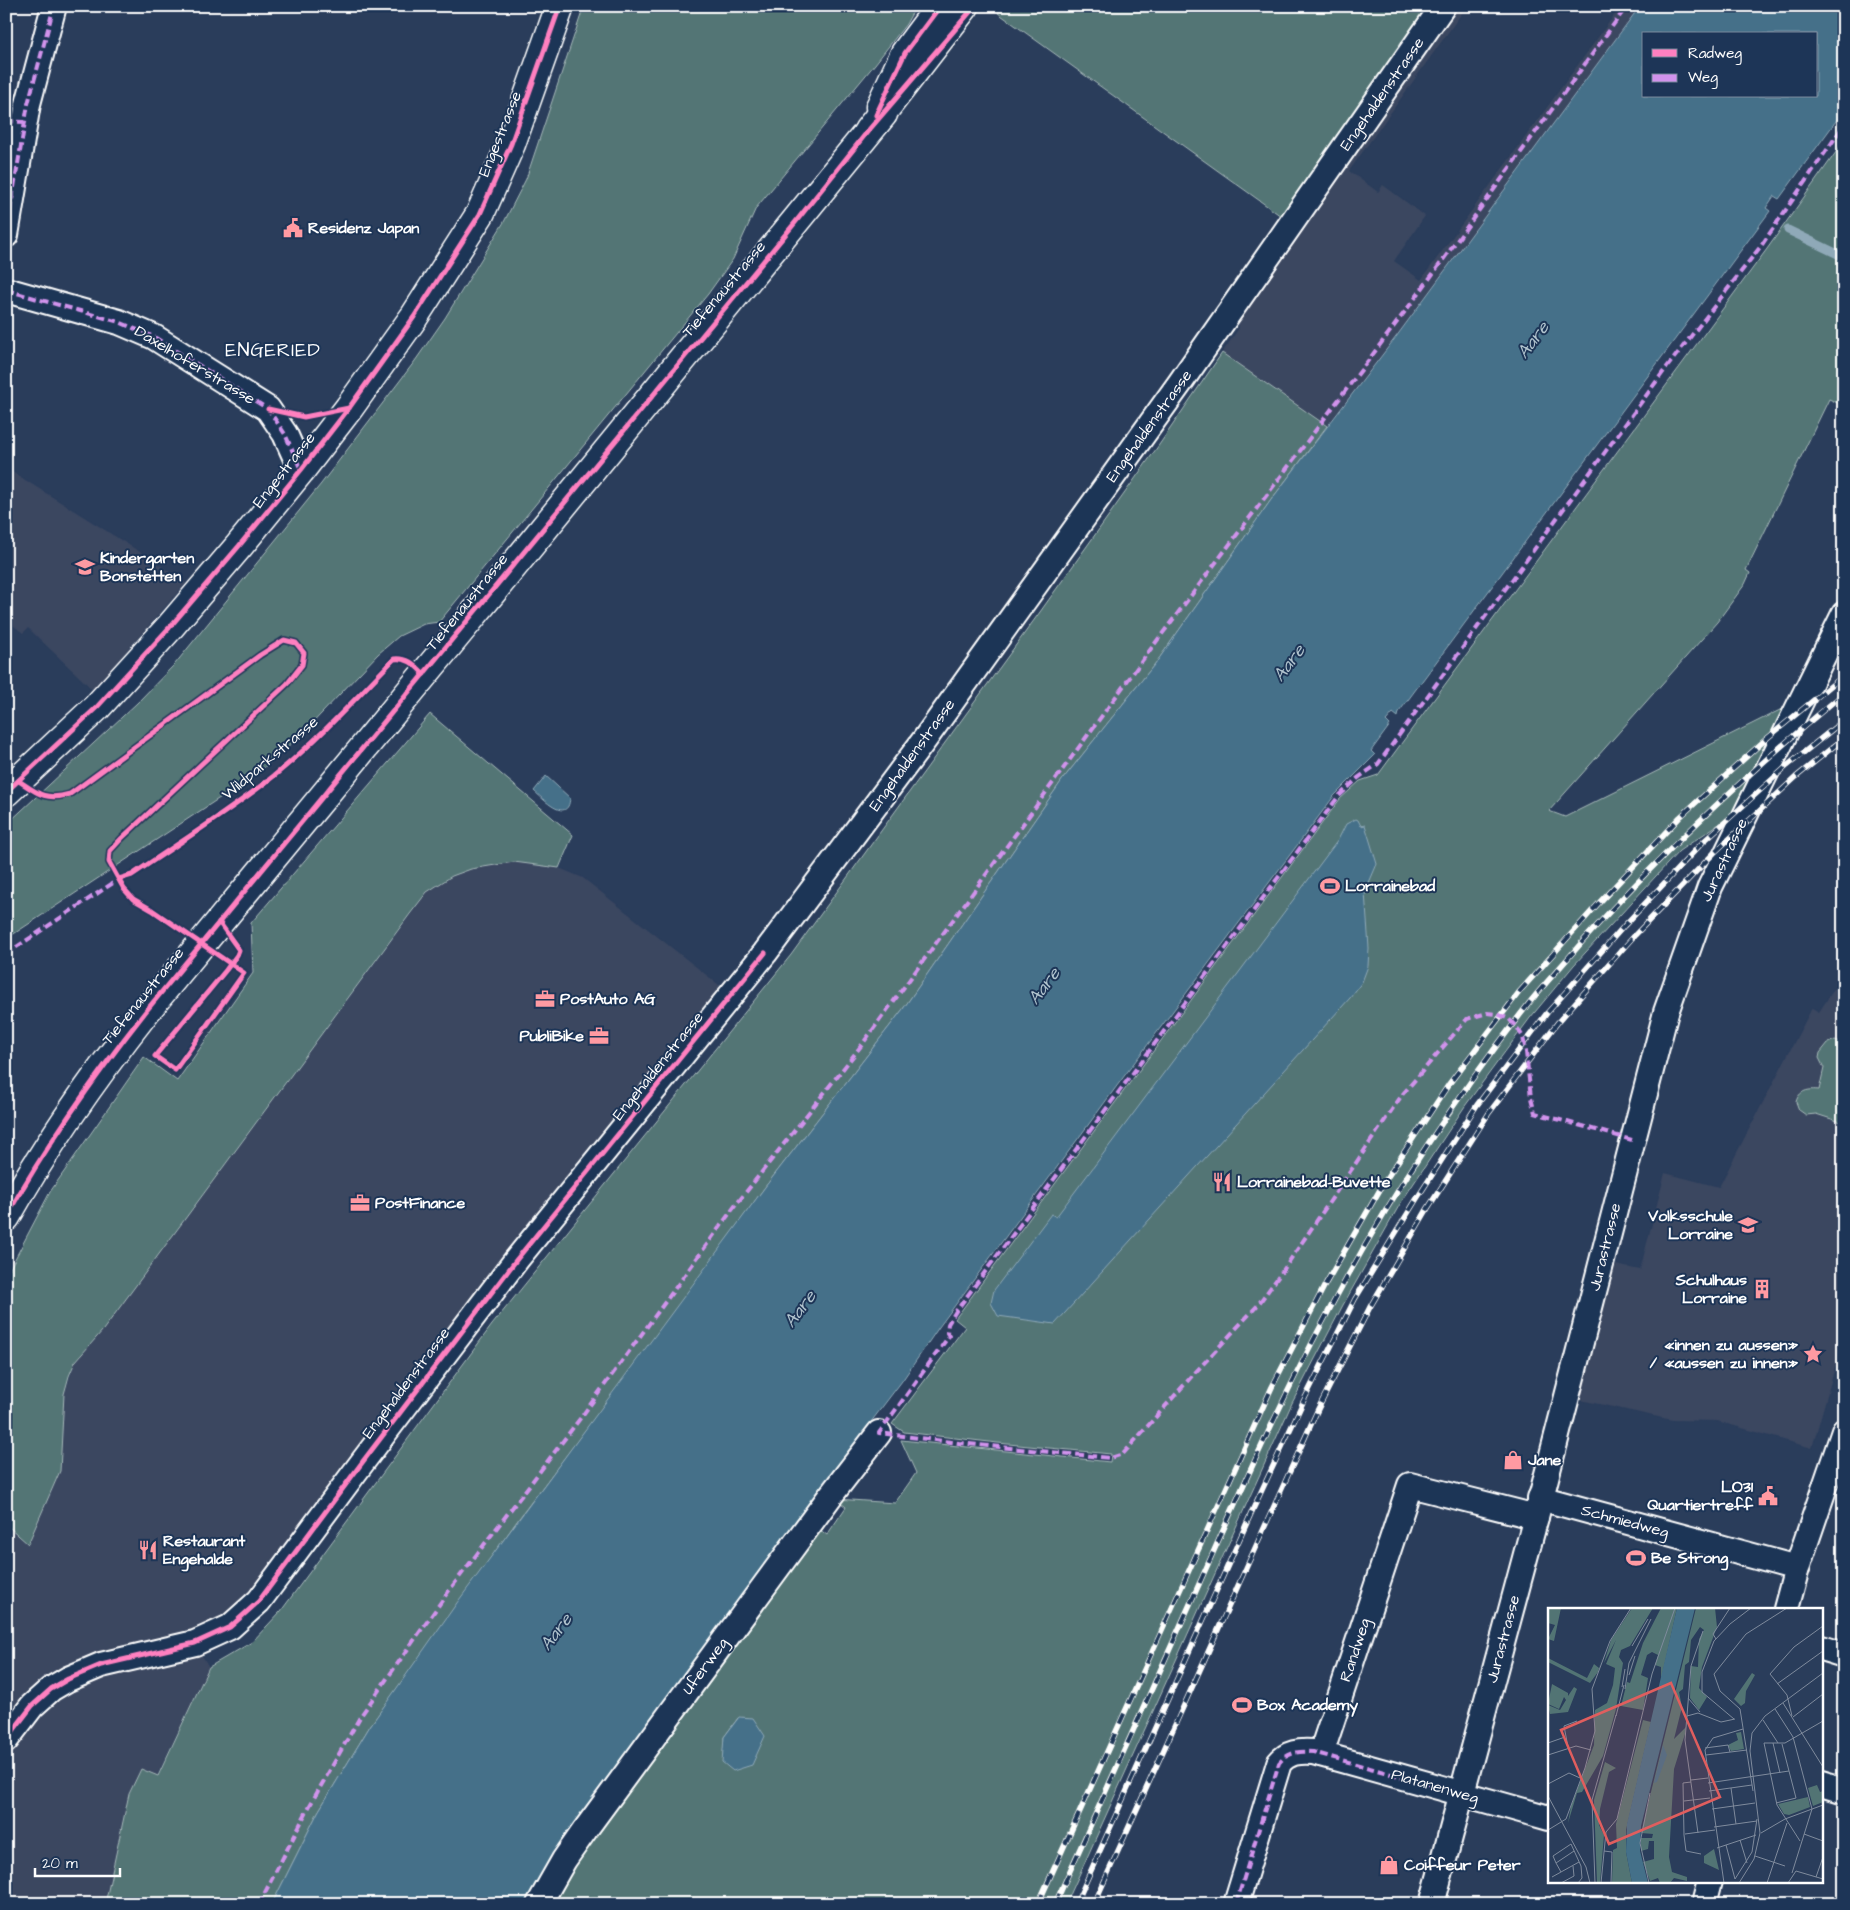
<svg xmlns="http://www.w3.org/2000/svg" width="1850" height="1910" font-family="'Architects Daughter',sans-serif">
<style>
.built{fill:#3a4660}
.green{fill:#527474;stroke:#a8baba;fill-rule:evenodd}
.water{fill:#447089;stroke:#8fa9b8;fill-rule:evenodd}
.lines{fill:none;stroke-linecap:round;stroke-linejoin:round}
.stream{stroke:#8fa9b8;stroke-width:9}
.street-casing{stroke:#fff;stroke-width:28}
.secondary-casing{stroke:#fff;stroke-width:31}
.primary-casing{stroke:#fff;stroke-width:31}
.highway-casing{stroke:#fff;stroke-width:31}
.street{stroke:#1d3557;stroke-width:24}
.secondary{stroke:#1d3557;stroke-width:28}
.primary{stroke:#1d3557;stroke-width:28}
.highway{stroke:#1d3557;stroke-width:28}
.rail-casing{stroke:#fff;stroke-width:5.5}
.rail{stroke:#1d3557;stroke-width:4;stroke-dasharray:11;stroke-linecap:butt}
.quiet{stroke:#d193ec;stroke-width:4;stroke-dasharray:8 4;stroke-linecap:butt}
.cycleway-casing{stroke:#1d3557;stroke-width:8}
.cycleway{stroke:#ff80c0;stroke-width:5}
.labels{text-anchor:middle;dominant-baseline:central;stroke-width:4;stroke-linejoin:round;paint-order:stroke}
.street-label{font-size:16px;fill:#fff;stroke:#1d3557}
.poi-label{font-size:16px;font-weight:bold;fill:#fff;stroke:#1d3557;text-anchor:start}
.water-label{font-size:18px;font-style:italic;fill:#b4c6d0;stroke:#1d3557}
.quarter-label{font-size:19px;letter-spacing:1px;fill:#fff;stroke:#1d3557}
.inset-road{fill:none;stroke:#7f8b9d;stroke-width:1}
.view{fill:#e05e5e;fill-opacity:0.15;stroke:#e05e5e;stroke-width:2.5}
.inset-edge{fill:none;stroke:#fff;stroke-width:2.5}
</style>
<rect width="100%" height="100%" fill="#2a3d5b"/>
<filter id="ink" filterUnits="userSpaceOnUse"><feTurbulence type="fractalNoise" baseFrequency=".02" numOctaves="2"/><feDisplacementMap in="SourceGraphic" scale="10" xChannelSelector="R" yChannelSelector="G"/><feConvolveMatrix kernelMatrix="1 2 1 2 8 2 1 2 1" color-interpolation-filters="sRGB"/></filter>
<g filter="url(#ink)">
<g class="built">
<polygon points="1457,6 1467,6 1349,171 1378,192 1383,185 1425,216 1394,261 1421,280 1621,6 1640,6 1396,337 1327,426 1222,353 1239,328 1238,323"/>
<polygon points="6,468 140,552 186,583 93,690 28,628 23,633 6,620"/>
<polygon points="514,862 559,868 583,878 728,992 258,1601 195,1644 209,1667 157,1776 141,1769 129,1794 105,1904 6,1904 6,1530 9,1527 28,1544 60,1471 64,1394 75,1362 103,1330 427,892 452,876 471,869"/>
<polygon points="1836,986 1844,992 1844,1336 1812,1448 1717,1421 1672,1420 1576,1399 1611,1264 1640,1270 1665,1173 1719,1187 1812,1008 1819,1012"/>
</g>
<g class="green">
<polygon points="584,6 916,6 906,24 875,64 756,208 733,259 708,294 439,622 424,624 399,636 378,654 303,733 259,772 6,939 6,825 137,703 175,664 321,484 415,361 445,318 504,222 526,179"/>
<polygon points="1002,6 1433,6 1312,190 1281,216 998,13"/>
<path d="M1844,141V406L1829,399L1746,570L1750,573L1745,584L1717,622L1549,811L1565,817L1794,703L1744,807L1679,851L1574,965L1530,1018L1465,1106L1400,1204L1343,1305L1292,1403L1066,1904H546L816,1527L827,1535L846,1507L836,1499L895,1503L916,1473L901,1440L1110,1462L1111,1454L998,1443L904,1432L892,1424L965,1327L955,1319L1340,799L1360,781L1378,775L1767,249ZM738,1718L723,1762L724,1737Z"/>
<polygon points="1222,353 1327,426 1271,500 1158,660 1063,779 903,1009 765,1187 675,1311 520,1517 370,1726 318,1812 272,1904 105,1904 129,1794 141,1769 158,1776 209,1667 252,1642 281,1611 492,1325 791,955 1040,612 1159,445"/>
<polygon points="430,714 573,835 559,868 514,862 471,869 452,876 427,892 410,914 103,1330 75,1362 69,1376 64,1394 60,1471 28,1544 9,1527 6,1530 6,1276 50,1192 144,1057 177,1081 253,973 251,923"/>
<path d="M1835,1040L1844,1043V1123L1816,1114L1806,1115L1799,1110L1796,1102C1799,1090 1809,1089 1819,1090L1824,1068L1819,1058L1820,1053L1828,1043Z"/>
</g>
<g class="water">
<path d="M1640,6H1844V110L1779,199L1774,196L1766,208L1770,211L1405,704L1399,712L1398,717L1393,713L1386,721L1390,725L1371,751L1375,755L1334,796L1125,1075L939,1327L902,1381L826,1481L559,1843L524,1904H272L318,1812L370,1726L459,1600L765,1187L903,1009L1063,779L1158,660L1271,500L1396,337ZM1644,34H1816V96H1644Z"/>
<path d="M546,776L570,798C568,825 543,799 534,791Z"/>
<polygon points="1356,819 1358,820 1361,826 1365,825 1377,864 1365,892 1369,948 1368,966 1362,982 1350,998 1055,1324 998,1316 991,1303 994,1290 1051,1214 1056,1217 1338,840 1346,824"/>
<polygon points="739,1717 753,1718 765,1736 752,1765 733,1771 722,1762 724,1737"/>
</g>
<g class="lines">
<polyline class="stream" points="1788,230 1844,257"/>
<defs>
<g id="street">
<polyline points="6,235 28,104 54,6"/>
<polyline points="6,290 119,322 154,337 268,409 285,434 301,470"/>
<polyline points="1540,1498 1797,1568"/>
<polyline points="1786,1609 1797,1568 1844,1431"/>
<polyline points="1821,1648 1844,1655"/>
<polyline points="6,1740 32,1706 51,1689 68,1679 101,1665 195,1643 230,1627 259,1601 364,1460 517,1259 765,953 925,739 1180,383 1443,6"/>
<polyline points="1321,1754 1410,1485 1536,1517"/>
<polyline points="1821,1784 1844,1791"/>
<polyline points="539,1904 564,1860 585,1830 831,1495 879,1433"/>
<path d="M1236,1904L1279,1763C1288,1752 1299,1751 1313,1752L1549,1818"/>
<polyline points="1432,1904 1536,1517 1666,1012 1710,887 1844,614"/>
<polyline points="1704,1904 1710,1881"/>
</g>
<polyline id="secondary" points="6,792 97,707 169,628 239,546 301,470 349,408 414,317 480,214 511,144 560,6"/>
<g id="primary">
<polyline points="880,107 905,53 940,6"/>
<path d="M6,1217C47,1144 94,1077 146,1011L465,625L883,114"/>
</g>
<polyline id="highway" points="868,131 965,6"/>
</defs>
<use href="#street" class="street-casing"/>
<use href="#secondary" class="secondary-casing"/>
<use href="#primary" class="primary-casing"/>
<use href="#highway" class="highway-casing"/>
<use href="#street" class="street"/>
<use href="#secondary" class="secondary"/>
<use href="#primary" class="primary"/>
<use href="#highway" class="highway"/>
<defs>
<g id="rail">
<polyline points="1038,1904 1272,1387 1326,1283 1385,1181 1449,1084 1520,991 1599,903 1680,817 1765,740 1844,675"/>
<path d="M1055,1904C1104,1796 1152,1689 1200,1582C1244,1483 1288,1385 1340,1290C1395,1189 1459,1093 1530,1002C1547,981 1566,961 1583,941C1663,851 1751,770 1844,693"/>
<polyline points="1076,1904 1254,1507 1303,1402 1355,1299 1416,1200 1477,1105 1547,1013 1624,926 1703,842 1787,766 1844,720"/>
<polyline points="1094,1904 1318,1409 1370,1307 1428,1208 1489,1113 1558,1022 1635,935 1714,853 1796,777 1844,738"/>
</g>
</defs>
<use href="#rail" class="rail-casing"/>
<use href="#rail" class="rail"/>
<g class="quiet">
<polyline points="6,121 24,122"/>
<polyline points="6,235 28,104 54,6"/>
<polyline points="6,290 119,322 154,337 268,409 285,434 301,470"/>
<polyline points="6,954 119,879"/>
<polyline points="1632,1140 1535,1113 1531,1098 1526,1052 1523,1037 1518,1029 1509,1019 1497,1014 1487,1013 1467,1019 1402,1095 1284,1269 1257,1306 1192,1376 1123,1454 1111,1458 959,1443 879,1433 949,1336 947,1333 948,1324 956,1311 1338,797 1358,778 1378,764 1664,371 1761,246 1844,125"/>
<polyline points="259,1904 309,1807 360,1717 448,1592 582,1416 735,1206 861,1046 1144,658 1419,293 1627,6"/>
<path d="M1236,1904L1279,1763C1288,1752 1299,1751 1313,1752L1462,1794"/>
</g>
<defs>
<g id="cycleway">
<polyline points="876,115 905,53 940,6"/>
<polyline points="268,409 304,417 349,408"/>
<path d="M19,781C38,794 46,801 70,794L260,655L284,640L296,643L304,653L302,665L287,684L122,838L110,851L109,862L124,889L133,899L152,910L244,973L175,1070L155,1056L226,970L237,955L239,950L219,922"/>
<polyline points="6,792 97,707 169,628 239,546 301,470 349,408 414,317 480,214 511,144 560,6"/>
<path d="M119,879L132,875C180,842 229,812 275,775C318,740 356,698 394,659C408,657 415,665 424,674"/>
<path d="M6,1217C47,1144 94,1077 146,1011L794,224L868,131L975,6"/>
<polyline points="6,1740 32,1706 51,1689 68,1679 101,1665 195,1643 230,1627 259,1601 364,1460 517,1259 765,953"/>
</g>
</defs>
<use href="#cycleway" class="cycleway-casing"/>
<use href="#cycleway" class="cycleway"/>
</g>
</g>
<defs>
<symbol id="civic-bare" viewBox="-9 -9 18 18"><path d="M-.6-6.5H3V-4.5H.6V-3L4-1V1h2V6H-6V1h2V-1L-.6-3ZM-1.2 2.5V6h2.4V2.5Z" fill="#ff9aa2" stroke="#1d3557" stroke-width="2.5" paint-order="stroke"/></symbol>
<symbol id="school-bare" viewBox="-9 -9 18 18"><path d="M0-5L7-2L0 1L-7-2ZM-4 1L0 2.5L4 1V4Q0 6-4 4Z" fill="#ff9aa2" stroke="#1d3557" stroke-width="2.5" paint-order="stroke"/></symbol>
<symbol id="stadium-bare" viewBox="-9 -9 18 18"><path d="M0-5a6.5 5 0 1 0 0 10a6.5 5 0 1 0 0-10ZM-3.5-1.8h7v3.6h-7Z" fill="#ff9aa2" stroke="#1d3557" stroke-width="2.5" paint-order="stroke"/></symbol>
<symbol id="office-bare" viewBox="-9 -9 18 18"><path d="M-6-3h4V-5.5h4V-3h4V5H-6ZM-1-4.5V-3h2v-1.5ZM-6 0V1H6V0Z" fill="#ff9aa2" stroke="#1d3557" stroke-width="2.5" paint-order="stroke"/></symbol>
<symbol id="restaurant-bare" viewBox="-9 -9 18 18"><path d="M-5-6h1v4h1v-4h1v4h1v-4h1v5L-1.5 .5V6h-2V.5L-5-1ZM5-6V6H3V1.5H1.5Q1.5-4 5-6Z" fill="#ff9aa2" stroke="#1d3557" stroke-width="2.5" paint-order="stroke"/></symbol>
<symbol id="building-bare" viewBox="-9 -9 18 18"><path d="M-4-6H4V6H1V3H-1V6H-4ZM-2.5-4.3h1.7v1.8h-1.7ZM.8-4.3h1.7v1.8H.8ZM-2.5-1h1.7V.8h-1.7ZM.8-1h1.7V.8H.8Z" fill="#ff9aa2" stroke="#1d3557" stroke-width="2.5" paint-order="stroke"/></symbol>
<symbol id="sight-bare" viewBox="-9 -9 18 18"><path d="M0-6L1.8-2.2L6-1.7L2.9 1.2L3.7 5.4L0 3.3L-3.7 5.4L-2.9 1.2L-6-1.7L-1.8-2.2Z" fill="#ff9aa2" stroke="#1d3557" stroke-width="2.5" paint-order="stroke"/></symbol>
<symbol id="shop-bare" viewBox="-9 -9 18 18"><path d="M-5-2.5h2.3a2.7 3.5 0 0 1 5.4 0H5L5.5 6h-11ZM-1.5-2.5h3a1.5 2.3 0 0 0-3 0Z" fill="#ff9aa2" stroke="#1d3557" stroke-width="2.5" paint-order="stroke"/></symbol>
</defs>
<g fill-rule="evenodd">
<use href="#civic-bare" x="279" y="214" width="28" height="28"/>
<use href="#school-bare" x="71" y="553" width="28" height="28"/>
<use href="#stadium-bare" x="1316" y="872" width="28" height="28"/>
<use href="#office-bare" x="531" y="985" width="28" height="28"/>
<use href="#office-bare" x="585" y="1022" width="28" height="28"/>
<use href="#restaurant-bare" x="1208" y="1168" width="28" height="28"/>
<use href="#office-bare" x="346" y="1189" width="28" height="28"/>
<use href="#school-bare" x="1734" y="1211" width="28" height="28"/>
<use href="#building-bare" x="1748" y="1275" width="28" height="28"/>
<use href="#sight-bare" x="1799" y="1340" width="28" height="28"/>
<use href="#shop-bare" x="1499" y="1446" width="28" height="28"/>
<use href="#civic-bare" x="1754" y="1482" width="28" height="28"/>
<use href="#restaurant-bare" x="134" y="1536" width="28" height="28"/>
<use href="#stadium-bare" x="1622" y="1544" width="28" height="28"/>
<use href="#stadium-bare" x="1228" y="1691" width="28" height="28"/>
<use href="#shop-bare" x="1375" y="1851" width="28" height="28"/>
</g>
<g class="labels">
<g class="street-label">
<text transform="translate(1382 94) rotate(-55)">Engehaldenstrasse</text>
<text transform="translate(500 134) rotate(-68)">Engestrasse</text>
<text transform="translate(724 289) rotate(-50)">Tiefenaustrasse</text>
<text transform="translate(195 365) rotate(31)">Daxelhoferstrasse</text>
<text transform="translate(1149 426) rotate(-54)">Engehaldenstrasse</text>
<text transform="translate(284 470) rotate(-52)">Engestrasse</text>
<text transform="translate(467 602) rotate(-51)">Tiefenaustrasse</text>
<text transform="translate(912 755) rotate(-54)">Engehaldenstrasse</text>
<text transform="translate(270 758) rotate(-40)">Wildparkstrasse</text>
<text transform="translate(1724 860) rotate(-65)">Jurastrasse</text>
<text transform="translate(143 996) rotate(-51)">Tiefenaustrasse</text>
<text transform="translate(658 1066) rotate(-51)">Engehaldenstrasse</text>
<text transform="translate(1605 1247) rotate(-76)">Jurastrasse</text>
<text transform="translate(406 1383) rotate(-53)">Engehaldenstrasse</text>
<text transform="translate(1625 1521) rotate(15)">Schmiedweg</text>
<text transform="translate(1503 1639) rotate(-75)">Jurastrasse</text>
<text transform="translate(1355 1650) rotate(-72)">Randweg</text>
<text transform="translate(705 1666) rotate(-54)">Uferweg</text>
<text transform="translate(1435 1786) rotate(16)">Platanenweg</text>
</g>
<g class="poi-label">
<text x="308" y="228">Residenz Japan</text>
<text x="100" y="558">Kindergarten<tspan x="100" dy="18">Bonstetten</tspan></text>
<text x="1345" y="886">Lorrainebad</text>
<text x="560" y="999">PostAuto AG</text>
<text x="584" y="1036" text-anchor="end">PubliBike</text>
<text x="1237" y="1182">Lorrainebad-Buvette</text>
<text x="375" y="1203">PostFinance</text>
<text x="1733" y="1216" text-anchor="end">Volksschule<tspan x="1733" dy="18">Lorraine</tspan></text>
<text x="1747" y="1280" text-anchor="end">Schulhaus<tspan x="1747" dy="18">Lorraine</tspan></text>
<text x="1798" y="1345" text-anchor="end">«innen zu aussen»<tspan x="1798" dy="18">⁄ «aussen zu innen»</tspan></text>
<text x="1528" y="1460">Jane</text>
<text x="1753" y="1487" text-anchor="end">LO31<tspan x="1753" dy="18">Quartiertreff</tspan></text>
<text x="163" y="1541">Restaurant<tspan x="163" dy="18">Engehalde</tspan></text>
<text x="1651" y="1558">Be Strong</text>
<text x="1257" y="1705">Box Academy</text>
<text x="1404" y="1865">Coiffeur Peter</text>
</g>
<g class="water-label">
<text transform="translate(1533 340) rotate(-53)">Aare</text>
<text transform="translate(1289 663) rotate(-53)">Aare</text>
<text transform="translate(1044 986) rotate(-53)">Aare</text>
<text transform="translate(800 1309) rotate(-53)">Aare</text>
<text transform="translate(556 1632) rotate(-53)">Aare</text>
</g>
<g class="quarter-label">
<text x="273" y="350">ENGERIED</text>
</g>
</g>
<g transform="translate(1548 1608)">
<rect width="275" height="275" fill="#2a3d5b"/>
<path d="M0,0H13L6,33L0,31L7,17L0,15ZM84,0H105L82,38L73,42L71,49L75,55L68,101L55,148L34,184L29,185L20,215L23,198L46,137L47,102L59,95L65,77L67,60L58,56L68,32L56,55L63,32ZM113,0H129L113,72V59L107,57L110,47L104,44L99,47L93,67L100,70L95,102L73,98L79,74L82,75L95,35ZM148,0H151L149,8L151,0H167L169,19L154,59L151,80L159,89L151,102L142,90L143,58L150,59L151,31L156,22L152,19L143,32L141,54L137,57L135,81L131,84L134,99L126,131L138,119L137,126L126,161L121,249L124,264L139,269V273L126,270L122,275H112L110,270L102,273L95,254L106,251V233H101L100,241L93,243V230H104L105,226L93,225ZM57,40L50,64L42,75L0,54V50L39,70L46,56L51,60ZM204,65L207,67L198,83L197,95L193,98L186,91ZM4,76L20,85V88L26,79L29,81L20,104L2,106L0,97L12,102L18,92L16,89L11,101L0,96ZM95,112L103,114L78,222V244L84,275H64L65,242L69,240L68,216ZM193,124L196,141L183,143L180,137L190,132L188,125ZM57,154L68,160L61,164L52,201L51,217L56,227L52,275H49L46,192ZM269,177L272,184L275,183V194L265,198L260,180ZM260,189L262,199L241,207L236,206L230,196ZM166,241L171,262L156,255V248Z" fill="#527474"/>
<path d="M129,0H147L93,218L92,243L100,275H84L78,244L79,216ZM115,137L119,147L109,174L106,175Z" fill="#447089"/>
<path class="inset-road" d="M168,31L165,26L182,0M84,38L100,11M81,67L87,48M229,76L275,43M74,79L77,61M77,81L81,55L103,11M140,90L152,104M235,95L275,159M227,101L245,129L264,201L244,265M68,108L76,77M139,108L150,105L173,114L187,111M244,108L239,87L222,66L246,39L275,18M245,109L275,86M186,111L154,84V64L166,33L182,16L203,0M215,112L230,135M0,135L17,129M225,135L232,165M20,139L16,118L29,113M157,140L180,137L182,144M0,147L28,138L43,142M158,147L199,142M143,172L160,170M143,174L135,175L136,227L138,243L153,246M160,175L241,163M0,176L21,165L32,170M183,180L188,216M161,183L204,177M205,183L192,101L172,83L166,66L198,26L239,0M0,188L38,259L42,275M136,193L162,190M228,195L248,190L234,136M164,201L207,195M166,219L209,213M0,222L18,211L37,160L47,123L44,81L62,33L83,0M150,225L137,132L143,58L155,23M213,225L237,211L275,197M137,226L167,222M256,226L275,233M192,232L199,255M252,233L229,197L216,135H237L275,113M178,237L187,271L204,244L209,211M169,240L208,227M56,243L64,244L63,275M207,248L237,258M8,255L5,248L23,236L33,258L34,270L30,275M13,264L8,255L26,243M4,269L31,254M268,269L275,249M13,275L26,268L25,258M47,275L44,192L68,107M53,275L58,224L69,211L104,66L127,0M101,275L92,235L102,185M176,275L157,142L165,130L195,121M191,275L206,251L212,225L202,143L204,125L217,108L275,65M219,275L239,215M240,275L248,263L275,271"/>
<path class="view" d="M123,75L172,189L61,236L13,122Z"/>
<rect width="275" height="275" class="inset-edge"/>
</g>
<rect width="1850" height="1910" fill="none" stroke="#1d3557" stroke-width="25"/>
<rect x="12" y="12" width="1825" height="1885" fill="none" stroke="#fff" stroke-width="2" filter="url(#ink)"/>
<rect x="1642" y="32" width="175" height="65" fill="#1d3557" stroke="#77869a"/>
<rect x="1652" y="49" width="25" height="8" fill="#ff80c0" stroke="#77869a"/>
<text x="1688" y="58" font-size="15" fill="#ffffff">Radweg</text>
<rect x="1652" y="74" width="25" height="8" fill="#d193ec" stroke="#77869a"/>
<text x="1688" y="82" font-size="15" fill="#ffffff">Weg</text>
<path d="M35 1868v8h85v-8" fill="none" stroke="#ffffff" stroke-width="2.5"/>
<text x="42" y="1868" font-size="15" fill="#ffffff" stroke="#1d3557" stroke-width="4" paint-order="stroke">20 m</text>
</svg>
